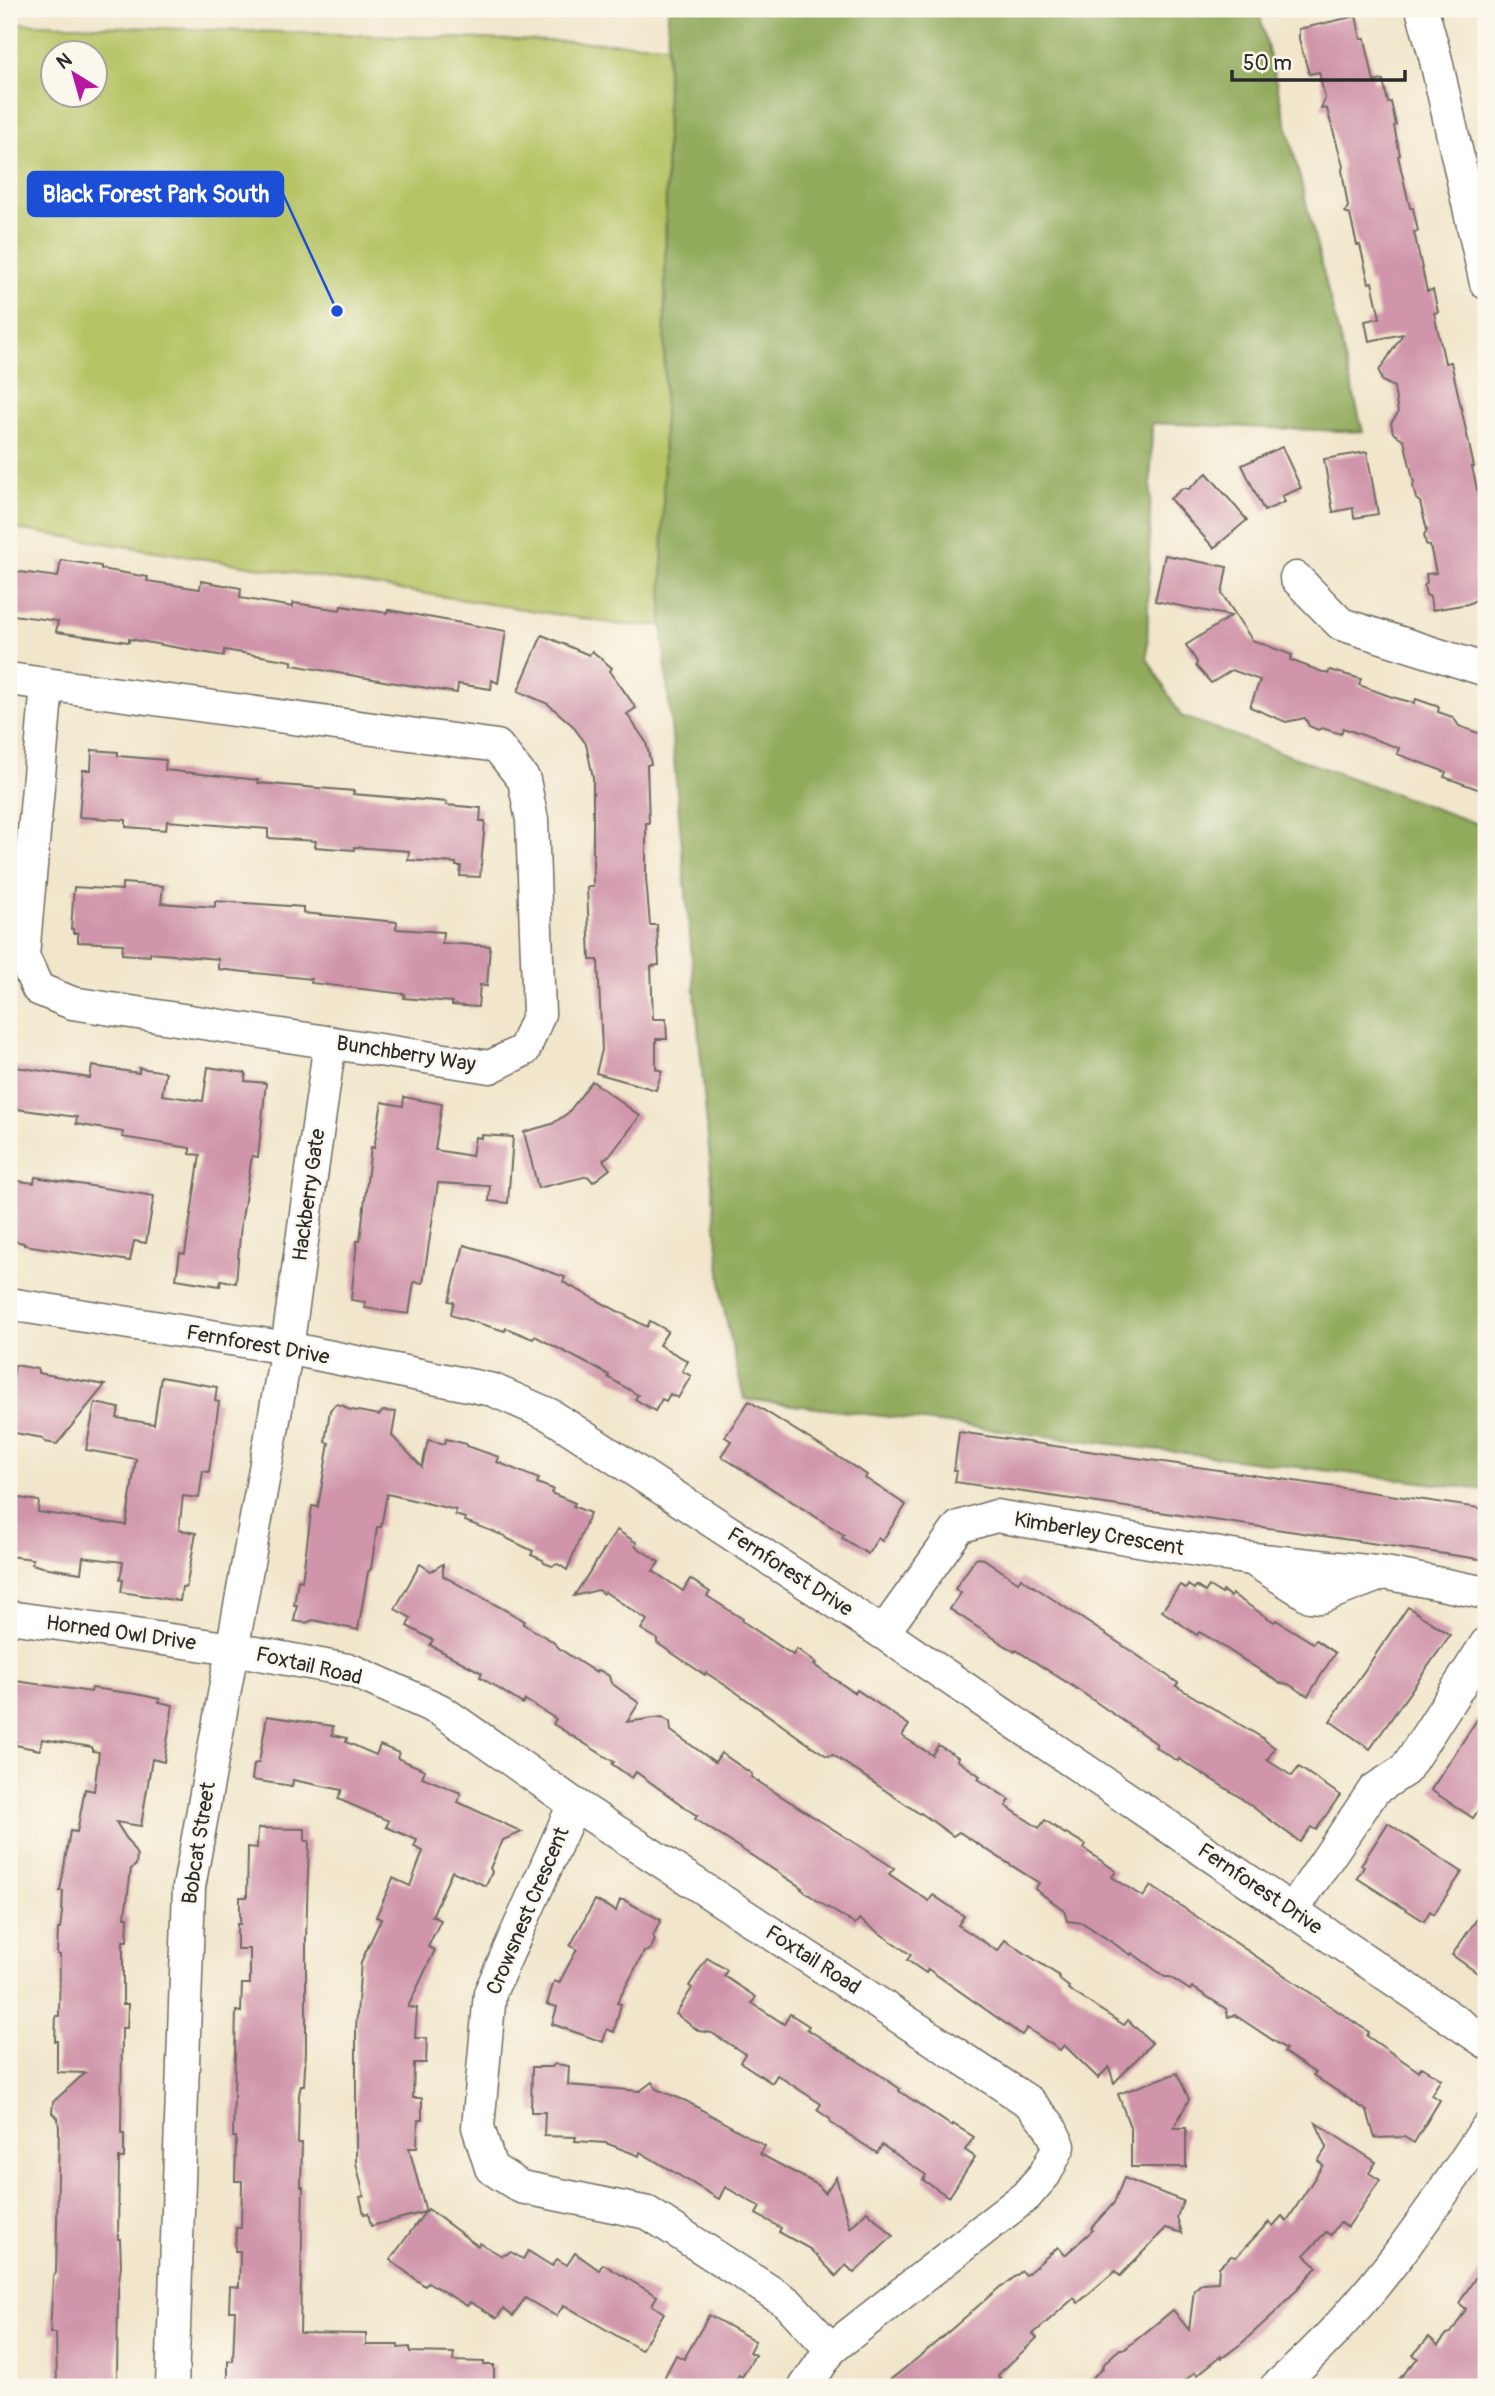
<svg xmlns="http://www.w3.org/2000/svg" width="1495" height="2396" font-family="Pangolin,sans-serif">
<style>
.green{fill:#b7c466;stroke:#717848;stroke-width:2;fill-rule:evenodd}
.forest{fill:#91aa5b;stroke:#5e6a43;stroke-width:2}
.building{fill:#d095aa}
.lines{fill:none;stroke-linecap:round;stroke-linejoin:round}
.minor-casing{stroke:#706c63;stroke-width:35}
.minor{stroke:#fff;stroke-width:32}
.labels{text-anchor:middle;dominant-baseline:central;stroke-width:5;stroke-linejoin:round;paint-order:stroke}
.street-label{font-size:21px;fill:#2b2b2b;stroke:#fbf7ec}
.leader{fill:none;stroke:#1d4ed8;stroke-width:2.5}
.callout-dot{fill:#1d4ed8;stroke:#fbf7ec;stroke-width:2.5}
.callout{fill:#1d4ed8;stroke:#1d4ed8;stroke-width:2.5}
.callout-label{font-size:23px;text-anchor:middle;font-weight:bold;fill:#fff}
</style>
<rect width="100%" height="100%" fill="#fbf7ec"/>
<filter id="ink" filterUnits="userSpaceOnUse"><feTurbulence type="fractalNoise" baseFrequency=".0143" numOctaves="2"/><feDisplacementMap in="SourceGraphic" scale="14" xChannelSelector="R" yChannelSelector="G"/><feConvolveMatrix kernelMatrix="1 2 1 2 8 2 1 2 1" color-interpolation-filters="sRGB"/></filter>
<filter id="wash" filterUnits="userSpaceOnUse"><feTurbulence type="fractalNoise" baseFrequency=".00686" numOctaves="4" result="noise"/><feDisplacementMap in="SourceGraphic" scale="28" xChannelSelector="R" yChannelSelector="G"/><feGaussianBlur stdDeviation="1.57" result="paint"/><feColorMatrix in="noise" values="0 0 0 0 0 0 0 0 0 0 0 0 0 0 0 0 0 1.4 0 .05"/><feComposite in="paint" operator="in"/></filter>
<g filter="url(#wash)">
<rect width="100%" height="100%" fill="#f1e6cb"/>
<path class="green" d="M9,23L667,45L662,625H623L9,528ZM52,52H94V94H52Z"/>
<polygon class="forest" points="668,9 1258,9 1363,432 1152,423 1147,658 1181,716 1486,827 1486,1490 744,1399 723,1305 662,625"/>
<g id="blocks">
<g class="building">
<polygon points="1356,16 1361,39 1365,39 1374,82 1383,80 1388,103 1391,102 1396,125 1394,126 1400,155 1398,156 1410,208 1413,208 1418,231 1414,232 1427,291 1433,290 1438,312 1434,313 1445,363 1451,362 1474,467 1472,467 1484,519 1480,520 1486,562 1486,589 1479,590 1480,598 1468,604 1432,610 1430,597 1426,595 1424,586 1427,582 1426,574 1436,573 1430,546 1426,544 1424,535 1427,530 1420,502 1416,499 1413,486 1414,483 1404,440 1393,433 1391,423 1398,413 1394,387 1382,381 1379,371 1403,334 1369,341 1365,321 1380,318 1372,282 1369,283 1360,245 1357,245 1350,215 1345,212 1348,207 1342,170 1343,166 1327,109 1321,108 1325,99 1319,72 1309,74 1299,39 1299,29"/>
<polygon points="1282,447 1301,488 1282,496 1285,502 1264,511 1242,465"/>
<polygon points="1367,452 1378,514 1354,518 1353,508 1333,512 1324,459"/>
<polygon points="1207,473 1247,520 1214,548 1170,499 1183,488 1189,489"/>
<polygon points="1165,555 1227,567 1222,594 1252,640 1292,655 1290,660 1328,674 1330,670 1361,679 1359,685 1392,697 1414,703 1416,699 1439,707 1438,712 1453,717 1459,726 1486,736 1486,792 1444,777 1446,772 1397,754 1399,748 1343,728 1341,734 1322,728 1318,730 1309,726 1305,718 1286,722 1250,707 1260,680 1232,670 1211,683 1196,666 1197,662 1186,645 1231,616 1155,601"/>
<polygon points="61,560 101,566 101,569 148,577 147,581 200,589 201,581 241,588 240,598 293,607 293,603 340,610 341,606 387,613 388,610 506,631 498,683 492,680 491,689 458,684 457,693 384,681 292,665 292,661 224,650 224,656 129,639 129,642 56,632 58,621 12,615 13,609 9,608 11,571 58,577"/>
<polygon points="542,635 589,655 592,651 612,668 610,671 636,708 627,714 646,742 651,764 647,765 649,823 646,823 646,878 650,925 657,925 659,965 651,966 653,1019 666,1019 667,1039 656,1039 656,1069 662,1071 656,1090 596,1073 602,1050 598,960 590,960 587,887 593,887 593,777 586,744 572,725 548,704 518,691"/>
<polygon points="92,750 118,752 118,756 166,760 165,770 258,780 258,783 354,791 353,794 447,802 446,805 481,808 480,821 485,821 480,877 460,876 461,866 456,866 456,863 408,860 409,851 354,847 354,850 315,847 316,841 268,838 268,829 167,821 166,830 126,827 126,820 79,817 83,770 91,770"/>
<polygon points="122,883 163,886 161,903 215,907 215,901 303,907 303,913 397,922 396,929 443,932 442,943 490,946 487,986 480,985 478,1007 452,1005 452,1002 404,998 405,994 311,983 312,979 218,969 218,959 150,953 150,956 122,954 123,944 78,942 78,933 73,933 73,929 71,929 74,887 122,890"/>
<polygon points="9,1066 90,1078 92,1066 139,1073 139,1068 166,1072 162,1095 203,1101 208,1067 246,1073 245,1081 266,1083 258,1157 252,1156 241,1224 236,1283 221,1280 220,1286 176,1279 180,1253 185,1254 200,1155 190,1154 190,1148 122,1137 123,1132 76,1124 77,1117 9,1108"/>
<polygon points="592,1081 640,1116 611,1154 603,1160 610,1169 593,1182 588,1176 538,1188 524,1132 552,1124 568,1113"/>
<polygon points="404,1097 442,1104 435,1150 472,1156 475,1137 482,1138 482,1135 513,1137 508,1203 489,1201 490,1186 438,1183 423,1283 414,1282 409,1314 365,1308 365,1302 351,1300 357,1241 360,1241 371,1147 374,1148 382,1102 403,1106"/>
<polygon points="35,1177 154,1196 146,1243 134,1241 130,1261 24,1245 24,1243 9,1240 9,1180 34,1183"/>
<polygon points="464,1245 503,1256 565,1277 563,1282 647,1327 650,1321 668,1331 659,1345 688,1361 682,1371 691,1376 678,1398 670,1394 666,1401 662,1399 655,1411 635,1399 638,1395 608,1377 609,1375 535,1336 533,1339 506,1328 505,1331 453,1316 451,1313 454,1302 449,1301"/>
<polygon points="15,1365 38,1369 38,1373 105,1385 57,1444 45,1442 43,1438 9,1432 9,1376 13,1377"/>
<polygon points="161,1377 217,1387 215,1401 219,1402 209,1472 203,1471 199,1498 183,1496 179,1530 196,1533 186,1588 182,1587 180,1601 121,1592 123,1580 120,1579 123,1562 83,1557 81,1573 42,1567 32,1564 33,1559 9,1556 9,1521 12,1497 39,1501 38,1512 126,1525 136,1459 86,1450 95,1403 119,1408 117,1418 154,1424"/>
<polygon points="749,1401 867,1475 865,1478 906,1505 882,1541 878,1538 868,1554 842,1538 844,1535 721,1456 731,1441 725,1437"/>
<polygon points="336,1404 344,1406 347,1409 379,1415 383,1411 396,1412 392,1436 422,1467 428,1440 445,1444 446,1439 467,1444 467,1446 499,1457 497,1462 539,1479 537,1483 553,1489 551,1493 575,1503 573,1506 590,1513 567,1570 558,1564 552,1566 544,1563 543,1560 531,1555 533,1551 508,1539 505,1536 465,1521 465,1518 455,1515 456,1510 387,1494 381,1527 377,1527 371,1569 368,1572 358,1630 313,1620 306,1623 294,1621 297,1605 294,1605 298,1580 302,1581 312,1506 318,1507 329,1443 325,1442 330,1410"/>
<polygon points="959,1432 1486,1509 1486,1560 955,1482 957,1471 954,1471"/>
<polygon points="617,1530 637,1543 635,1546 659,1562 653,1571 683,1591 690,1579 710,1592 707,1596 743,1619 742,1621 793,1655 797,1649 816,1663 814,1665 855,1693 857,1690 909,1725 902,1736 932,1755 938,1745 958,1757 957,1760 980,1776 978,1779 1010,1800 1006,1806 1039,1828 1045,1820 1065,1834 1066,1833 1086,1845 1084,1849 1116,1871 1112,1877 1143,1897 1151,1886 1369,2032 1367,2036 1418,2071 1421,2067 1441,2079 1431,2095 1440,2100 1414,2143 1404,2137 1375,2138 1367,2111 1313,2075 1315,2073 1284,2052 1286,2049 1235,2015 1228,2017 1226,2009 1192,1987 1190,1990 1170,1977 1165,1977 1132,1953 1131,1955 1083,1923 1067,1921 1064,1910 1035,1889 1039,1883 959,1832 953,1836 921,1813 920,1814 833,1755 827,1756 804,1741 733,1690 706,1673 705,1675 657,1643 657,1639 641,1629 647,1620 605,1592 603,1594 598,1590 574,1596"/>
<polygon points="976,1558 984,1559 1018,1582 1021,1578 1137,1655 1178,1683 1176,1686 1261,1737 1275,1748 1267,1760 1292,1776 1299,1767 1340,1795 1316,1830 1311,1827 1300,1842 1238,1796 1179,1759 1178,1761 1155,1747 1157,1744 1074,1687 1016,1650 1015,1652 950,1609 961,1593 955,1589"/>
<polygon points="420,1564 431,1571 443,1564 443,1576 525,1621 523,1624 552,1641 560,1649 595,1672 599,1670 609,1676 611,1683 639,1703 627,1722 662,1717 670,1722 671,1731 715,1762 721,1753 752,1774 751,1777 894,1868 889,1874 929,1901 933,1895 964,1916 958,1925 998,1951 1005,1940 1058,1975 1060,1980 1069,1987 1068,1989 1124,2025 1128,2020 1152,2043 1114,2083 1109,2067 1098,2078 1064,2045 1060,2050 1027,2028 1022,2035 928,1969 926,1973 907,1960 911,1955 859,1919 855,1924 819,1902 801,1889 802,1888 695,1819 697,1816 636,1772 632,1778 612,1764 614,1762 553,1724 556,1719 525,1700 523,1704 480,1677 482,1673 430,1645 433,1640 407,1626 411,1618 395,1609"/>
<polygon points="1180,1585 1186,1589 1188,1585 1194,1589 1196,1586 1205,1592 1209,1586 1222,1594 1223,1591 1231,1597 1232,1594 1274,1622 1276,1620 1313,1643 1316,1640 1335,1653 1308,1696 1288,1684 1280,1683 1205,1635 1199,1632 1197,1635 1162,1611"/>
<polygon points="1408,1607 1450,1635 1370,1749 1330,1721"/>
<polygon points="9,1680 91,1692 92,1688 136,1694 160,1699 159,1702 173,1705 164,1762 152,1759 141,1826 116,1822 137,1855 136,1865 131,1869 125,1917 128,1917 127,1941 123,1941 123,2004 128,2004 127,2028 122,2028 121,2134 124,2134 124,2158 119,2158 118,2239 120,2239 121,2265 118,2289 117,2378 114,2378 114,2387 57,2387 56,2333 50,2333 53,2277 56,2273 59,2129 58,2118 52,2113 53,2102 85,2073 57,2072 57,2041 55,2041 56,2016 59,2016 60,1955 57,1954 58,1929 60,1929 62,1912 63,1891 60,1891 70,1831 77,1832 85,1789 94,1791 99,1752 92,1751 92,1747 42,1739 40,1750 15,1745 16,1741 9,1739"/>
<polygon points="1486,1706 1486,1799 1473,1818 1431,1790"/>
<polygon points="267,1716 333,1726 332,1735 347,1738 346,1742 376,1755 380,1745 399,1753 397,1758 425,1770 422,1777 461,1793 458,1802 522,1832 503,1840 490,1868 492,1872 486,1886 452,1871 432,1916 441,1920 428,1947 435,1950 408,2007 417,2008 415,2038 427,2038 426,2063 414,2063 413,2098 422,2098 422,2120 418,2120 417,2148 409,2148 426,2212 428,2209 478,2246 480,2243 502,2256 511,2252 523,2259 528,2251 552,2266 557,2259 567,2265 575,2253 599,2270 603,2264 657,2296 652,2305 664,2313 641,2350 564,2305 556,2316 525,2298 513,2316 503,2309 497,2318 470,2302 467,2306 428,2282 425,2286 390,2260 425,2212 371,2226 368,2213 364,2214 360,2197 364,2196 356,2163 356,2028 361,1962 381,1919 376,1917 393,1878 410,1886 423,1851 414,1847 417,1840 386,1827 389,1821 338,1799 342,1790 293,1780 292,1786 252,1780 254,1764 259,1762"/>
<polygon points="1388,1823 1462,1872 1434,1914 1430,1911 1424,1921 1357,1878 1364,1867 1361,1865"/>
<polygon points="258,1828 305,1829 305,1841 309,1841 306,1939 306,2051 304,2085 301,2085 299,2095 298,2143 302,2143 301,2187 303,2187 300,2333 366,2334 366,2345 398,2345 398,2348 410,2347 410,2352 454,2353 453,2361 484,2362 484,2365 494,2365 494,2387 228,2387 228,2361 233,2361 235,2311 229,2311 230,2286 239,2287 240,2251 235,2251 236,2228 241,2228 242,2181 235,2181 236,2137 233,2137 236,2011 241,2012 242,1984 250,1984 250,1949 237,1949 237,1924 240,1924 240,1897 247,1897 248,1847 257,1848"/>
<polygon points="595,1900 616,1911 620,1900 624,1900 661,1920 653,1936 655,1940 650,1950 644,1952 617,2003 621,2004 614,2032 607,2029 603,2042 552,2024 557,2007 547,2004 554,1981 559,1983 577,1949 570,1946"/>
<polygon points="1486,1906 1486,1979 1452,1955"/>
<polygon points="707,1958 727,1970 724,1976 756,1997 752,2003 784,2024 790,2014 809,2026 807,2029 883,2077 900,2089 899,2091 952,2126 953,2124 974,2137 965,2150 975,2157 949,2197 923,2180 926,2175 882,2145 877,2153 831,2123 830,2119 817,2110 821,2104 777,2075 772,2083 740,2062 745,2054 712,2033 699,2031 676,2014 692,1988 689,1986"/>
<polygon points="555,2064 569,2066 568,2085 640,2091 652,2082 656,2089 686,2101 765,2146 760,2154 818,2185 825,2193 836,2177 850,2228 867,2211 893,2236 854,2273 846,2265 836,2276 810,2249 779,2232 781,2228 756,2214 760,2207 725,2187 719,2199 640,2152 639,2156 606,2143 575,2141 576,2137 544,2136 545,2112 531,2112 532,2067 552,2067"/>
<polygon points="1177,2073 1189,2099 1174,2128 1186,2128 1186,2167 1131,2167 1131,2130 1118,2094"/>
<polygon points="1316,2123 1376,2162 1369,2173 1380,2180 1348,2227 1340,2222 1331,2235 1326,2232 1304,2255 1317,2267 1279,2309 1242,2343 1222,2358 1221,2356 1197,2375 1195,2372 1178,2387 1082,2387 1103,2368 1102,2366 1114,2354 1120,2349 1125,2349 1173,2310 1189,2330 1194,2290 1202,2283 1218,2282 1219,2267 1231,2256 1236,2257 1269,2222 1273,2226 1282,2216 1287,2221 1323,2165 1318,2161 1327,2147"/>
<polygon points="1124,2178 1183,2201 1177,2217 1182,2233 1166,2228 1120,2276 1115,2271 1078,2303 1074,2298 1033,2334 1037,2338 998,2375 1000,2378 988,2387 881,2387 924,2353 1001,2286 1002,2287 1022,2271 1026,2275 1058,2247 1065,2255 1093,2230 1091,2228 1114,2203"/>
<polygon points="1486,2261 1486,2382 1481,2387 1392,2387 1418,2358 1413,2355 1429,2337 1438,2345 1447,2334 1451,2333 1466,2309 1459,2303"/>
<polygon points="709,2315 755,2341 749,2352 755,2355 742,2377 739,2375 732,2387 672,2387 662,2382 676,2355 684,2359"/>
</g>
</g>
</g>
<g filter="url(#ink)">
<use href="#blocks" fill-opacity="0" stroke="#706c63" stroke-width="2"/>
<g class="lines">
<defs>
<g id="minor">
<polyline points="1422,9 1435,56 1486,283"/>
<polyline points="1296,578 1341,624 1486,670"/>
<polyline points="9,679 497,746 524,780 532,820 539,1014 524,1050 490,1067 72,1003 38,989 23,956 47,685"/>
<polyline points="9,1304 287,1348 493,1390 550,1415 883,1633 1486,2042"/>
<polyline points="1258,1563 1310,1596 1321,1597 1381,1574"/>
<polyline points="9,1617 233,1649 353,1671 440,1710 574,1804 1029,2102 1049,2125 1059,2146 1045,2174 1026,2196 831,2349 805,2387"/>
<polyline points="883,1633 959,1527 996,1516 1244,1558 1385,1573 1486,1593"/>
<polyline points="574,1804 490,1993 478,2127 491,2168 521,2187 648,2213 788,2303 831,2349"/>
<polyline points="1292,1911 1374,1790 1405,1770 1486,1644"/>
<polyline points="172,2387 189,1887 287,1348 330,1042"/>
<path d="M1276,2387C1362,2314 1424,2222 1486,2129"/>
</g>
</defs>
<use href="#minor" class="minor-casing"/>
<use href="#minor" class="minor"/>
</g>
</g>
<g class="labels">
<g class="street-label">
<text transform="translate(406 1054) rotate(9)">Bunchberry Way</text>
<text transform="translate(309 1195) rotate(-82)">Hackberry Gate</text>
<text transform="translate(258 1345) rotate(10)">Fernforest Drive</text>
<text transform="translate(1099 1534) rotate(10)">Kimberley Crescent</text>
<text transform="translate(790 1572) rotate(33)">Fernforest Drive</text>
<text transform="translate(121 1633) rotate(8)">Horned Owl Drive</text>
<text transform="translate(309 1666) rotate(13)">Foxtail Road</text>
<text transform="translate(199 1843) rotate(-81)">Bobcat Street</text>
<text transform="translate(1260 1889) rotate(34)">Fernforest Drive</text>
<text transform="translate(528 1911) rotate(-67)">Crowsnest Crescent</text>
<text transform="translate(813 1960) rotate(33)">Foxtail Road</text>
</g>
</g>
<path class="leader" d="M337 311L283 194"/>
<circle class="callout-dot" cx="337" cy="311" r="7"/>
<rect class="callout" x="28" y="172" width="255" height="44" rx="7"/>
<g class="callout-label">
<text x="156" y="202">Black Forest Park South</text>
</g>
<rect width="1495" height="2396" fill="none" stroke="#fbf7ec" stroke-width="35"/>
<g transform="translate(74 74) rotate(323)"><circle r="33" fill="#fbf7ec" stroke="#a8a59f" stroke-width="2"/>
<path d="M0-5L12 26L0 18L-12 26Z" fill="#b5179e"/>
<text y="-10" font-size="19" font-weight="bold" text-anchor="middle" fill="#2b2b2b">N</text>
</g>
<path d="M1232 70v10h173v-10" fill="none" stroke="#2b2b2b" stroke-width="3.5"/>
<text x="1243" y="70" font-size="21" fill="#2b2b2b" stroke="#fbf7ec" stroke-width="5" paint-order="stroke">50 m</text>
</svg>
